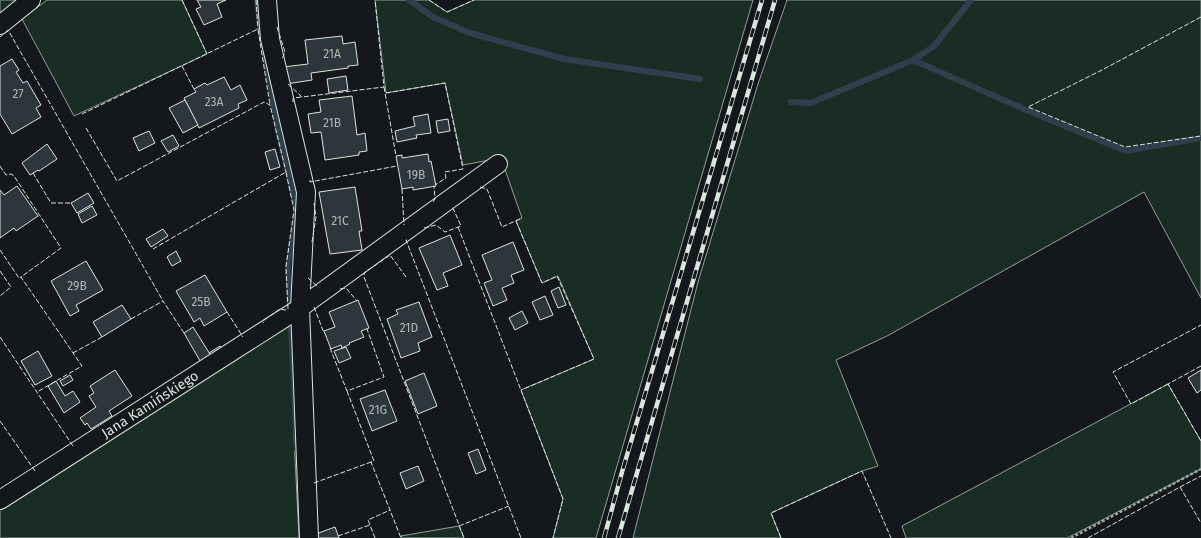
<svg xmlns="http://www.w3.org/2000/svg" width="1201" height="538" font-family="'Fira Sans',sans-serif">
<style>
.green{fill:#1a2d24;stroke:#939e99}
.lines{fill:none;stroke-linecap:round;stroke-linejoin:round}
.stream{stroke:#2f3f4d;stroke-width:6}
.building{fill:#2c363c;stroke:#d8e6dc}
.minor-casing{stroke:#d8e6dc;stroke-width:20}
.path{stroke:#9da8a2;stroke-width:2.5;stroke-dasharray:3 2;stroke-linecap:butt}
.minor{stroke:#14181c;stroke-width:18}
.rail-casing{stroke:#d8e6dc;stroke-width:4.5}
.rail{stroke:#14181c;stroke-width:3;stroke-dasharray:9;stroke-linecap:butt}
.fence{stroke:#d8e6dc;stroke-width:1;stroke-dasharray:5 2;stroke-linecap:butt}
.labels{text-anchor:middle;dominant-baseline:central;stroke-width:3;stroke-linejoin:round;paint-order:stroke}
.number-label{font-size:12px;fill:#adbab4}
.street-label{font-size:14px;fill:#d8e6dc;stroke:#14181c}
</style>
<rect width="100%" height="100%" fill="#14181c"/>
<g class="green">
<polygon points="0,0 25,0 0,20"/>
<polygon points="47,0 182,0 207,54 74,116 22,19"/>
<polygon points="375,0 429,0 447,12 474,0 753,0 596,538 553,538 563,499 521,390 594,359 558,276 542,283 516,221 522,218 501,158 463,165 445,83 386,93"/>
<polygon points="787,0 1201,0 1201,298 1144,192 887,336 836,360 878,466 862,471 771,513 781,538 633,538 698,282 758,84"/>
<polygon points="282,326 294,326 294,437 299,538 0,538 0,505"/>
<polygon points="1168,384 1201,441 1201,469 1067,538 906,538 902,526"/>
<polygon points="459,526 464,538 402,538 401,536"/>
</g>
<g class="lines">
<g class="stream">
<polyline points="257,0 261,35"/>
<polyline points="409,0 433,17 470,33 564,59 700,79"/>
<polyline points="265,54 279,135 297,210 288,266 297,449"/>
<polyline points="913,60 933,47 971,0"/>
<polyline points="791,102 811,103 913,60 1026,110 1126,151 1201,138"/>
</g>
</g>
<g class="building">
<polygon points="197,0 226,0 217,4 222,17 204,25 196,9 201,7"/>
<polygon points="342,36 343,44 355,42 358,65 348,66 348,68 311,73 312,80 286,84 283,67 308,64 305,40"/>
<polygon points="12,59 19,70 16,72 23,83 27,81 41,105 36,108 41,117 12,134 0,114 0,66"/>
<polygon points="346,76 348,90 329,93 327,79"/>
<polygon points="224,77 231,90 240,85 247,100 238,104 239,108 199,128 184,98 196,92 194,89 205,83 207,85"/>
<polygon points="352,96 357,135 365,133 367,151 359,152 359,155 325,160 321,132 311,133 308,114 321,112 319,100"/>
<polygon points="185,100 198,125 183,133 169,108"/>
<polygon points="428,114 431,133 416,135 417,138 397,142 395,131 415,126 413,117"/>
<polygon points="448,119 450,131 438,133 436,121"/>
<polygon points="149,131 155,143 139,151 133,138"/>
<polygon points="173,135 179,146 168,152 161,141"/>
<polygon points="47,144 57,159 39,171 38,170 30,175 22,163"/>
<polygon points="275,149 280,167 270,170 265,152"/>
<polygon points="428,154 429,162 431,161 436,186 413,190 413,187 402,189 396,156 402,155 402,158"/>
<polygon points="17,186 38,216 16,231 14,228 0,238 0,190 4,195"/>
<polygon points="355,187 362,231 359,231 362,250 330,254 319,192"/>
<polygon points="88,193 94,203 77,213 71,203"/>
<polygon points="92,206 97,215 82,223 78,214"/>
<polygon points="163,229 168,236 151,247 146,239"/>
<polygon points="450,235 462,265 443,273 448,286 437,290 419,248"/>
<polygon points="513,242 524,270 511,275 514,283 502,288 507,300 493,306 484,283 492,280 482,255"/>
<polygon points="176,251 181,261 172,266 167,257"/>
<polygon points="86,261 103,290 76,305 79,311 70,316 51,281"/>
<polygon points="205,275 227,312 204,326 200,318 194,322 176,291"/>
<polygon points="559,287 566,305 558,308 551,291"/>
<polygon points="545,296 553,315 540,320 532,302"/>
<polygon points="358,300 369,328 361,331 364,337 349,343 350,344 342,348 341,345 331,349 324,331 335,327 329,312"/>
<polygon points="419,302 432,337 418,343 420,351 401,358 387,319 398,314 396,310"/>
<polygon points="122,305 131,319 102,337 93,322"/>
<polygon points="522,311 528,323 515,330 509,318"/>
<polygon points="193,327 213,359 203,366 184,333"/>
<polygon points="220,346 224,352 213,359 209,353"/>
<polygon points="346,347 351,358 339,363 334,351"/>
<polygon points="38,351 52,376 35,385 21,361"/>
<polygon points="115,370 132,396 109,411 112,416 91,429 87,423 85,425 80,418 96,407 89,396 94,393 90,386"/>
<polygon points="1201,370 1201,390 1197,393 1188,378"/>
<polygon points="424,373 437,406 418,414 405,381"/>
<polygon points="70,375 73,380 63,386 60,381"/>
<polygon points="56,381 65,396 73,391 80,402 64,413 48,386"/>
<polygon points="385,390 397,421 372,431 360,399"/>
<polygon points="478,449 486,470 476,474 468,453"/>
<polygon points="418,466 424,481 406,489 400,473"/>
<polygon points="335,527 339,538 317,538 316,534"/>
</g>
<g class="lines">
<defs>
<g id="minor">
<polyline points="267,0 270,39 306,192 300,308 309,538"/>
<polyline points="0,25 31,0"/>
<path id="s1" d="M0,500L300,308L498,164"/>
</g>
</defs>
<use href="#minor" class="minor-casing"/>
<polyline class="path" points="1071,538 1201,469"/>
<use href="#minor" class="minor"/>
<defs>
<g id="rail">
<polyline points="604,538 622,472 762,0"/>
<polyline points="618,538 775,0"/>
</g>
</defs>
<use href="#rail" class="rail-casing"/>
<use href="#rail" class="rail"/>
<g class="fence">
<polyline points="182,0 207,54"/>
<polyline points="256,0 258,29"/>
<polyline points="429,0 447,12 474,0"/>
<polyline points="1201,17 1102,70 1028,107 1125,147 1201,136"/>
<polyline points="277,27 285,52 282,59"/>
<polyline points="0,37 8,30 163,301"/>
<polyline points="182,66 194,89"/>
<polyline points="288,84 302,97 384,87 375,0"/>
<polyline points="384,87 396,156"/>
<polyline points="386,93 445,83 463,169 445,172 446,178 435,185"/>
<polyline points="293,102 293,98 302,97"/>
<polyline points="82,114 258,29 270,105"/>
<polyline points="86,128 117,181 264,102 270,105 286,172"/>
<polyline points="0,166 6,175 11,174 14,176 61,248 21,277"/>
<polyline points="33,173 51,203 71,203"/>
<polyline points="310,180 310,182 397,166"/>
<polyline points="480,187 487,189 502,227 522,218"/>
<polyline points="402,189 404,225"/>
<polyline points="433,202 435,199 434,186"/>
<polyline points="516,221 542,283 557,276 594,359 521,390"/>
<polyline points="458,227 563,499 553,538"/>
<polyline points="424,228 436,225 445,232 461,226 452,206"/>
<polyline points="407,240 406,240 521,538"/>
<polyline points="312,242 316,217 314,203"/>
<polyline points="153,249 286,172 294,210 286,267 288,309 285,310 280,309 264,320 263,323"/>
<polyline points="0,250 19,278 21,277 82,366 37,392"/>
<polyline points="0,271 11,287 0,296"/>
<polyline points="406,277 390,255 364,273 364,277 464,538"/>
<polyline points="308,278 318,287"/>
<polyline points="340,289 346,288 357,301"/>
<polyline points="314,307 324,333"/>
<polyline points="227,312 243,337"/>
<polyline points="131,319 163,301 184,333"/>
<polyline points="0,337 73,446"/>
<polyline points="330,348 347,391 384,377 367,329"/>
<polyline points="73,353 102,337"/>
<polyline points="1201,366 1168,384 1201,441"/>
<polyline points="1168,384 1131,404 1113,372 1201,325"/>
<polyline points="347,391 374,461 371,462 401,538"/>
<polyline points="0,421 35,471"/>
<polyline points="314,483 371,462"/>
<polyline points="1180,487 1201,476"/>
<polyline points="459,526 509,506"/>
<polyline points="338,536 370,525"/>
<polyline points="375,538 368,520 390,510"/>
<polyline points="781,538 771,513 862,471 891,538"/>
<polyline points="1088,538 1180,487 1201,523"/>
</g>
</g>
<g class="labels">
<g class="number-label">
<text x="332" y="54">21A</text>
<text x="18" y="94">27</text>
<text x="214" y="102">23A</text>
<text x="332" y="123">21B</text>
<text x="416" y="175">19B</text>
<text x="340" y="221">21C</text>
<text x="77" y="286">29B</text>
<text x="201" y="302">25B</text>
<text x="409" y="328">21D</text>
<text x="378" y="410">21G</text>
</g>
<g class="street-label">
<text stroke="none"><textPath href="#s1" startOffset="178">Jana Kamińskiego</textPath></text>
</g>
</g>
</svg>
